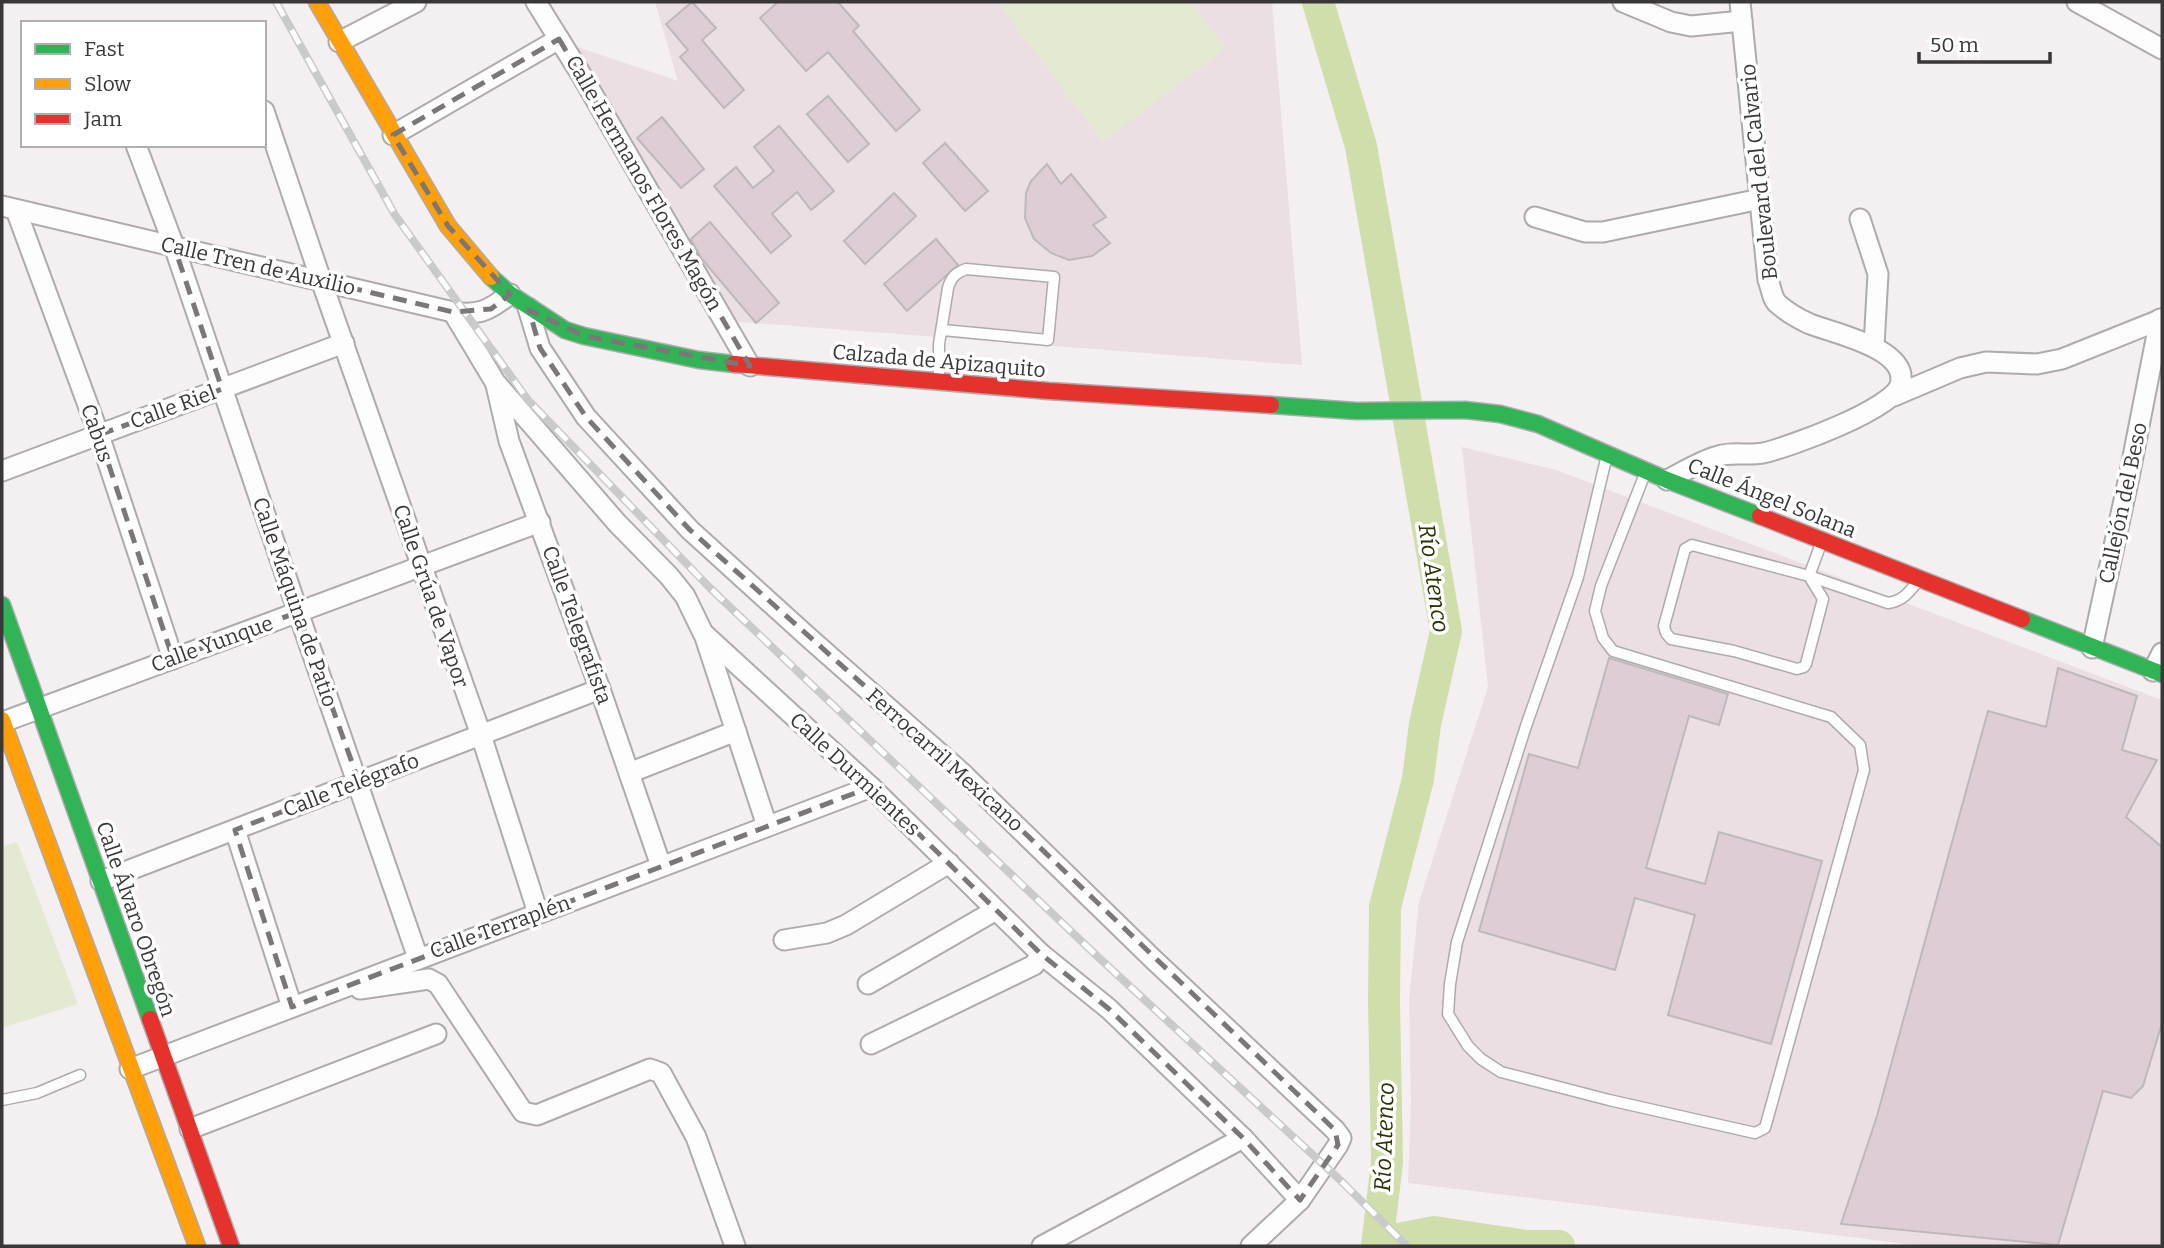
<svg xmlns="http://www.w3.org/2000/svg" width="2164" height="1248" font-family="Bitter,serif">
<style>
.built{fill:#ebdfe3}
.green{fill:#e4ead1}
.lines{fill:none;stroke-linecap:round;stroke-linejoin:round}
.river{stroke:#d0deac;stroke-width:32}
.building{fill:#decdd4;stroke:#bdb9bb;stroke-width:2}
.lane-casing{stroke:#aeabac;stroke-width:13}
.street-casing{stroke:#aeabac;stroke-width:23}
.fast-casing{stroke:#aeabac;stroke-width:19}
.slow-casing{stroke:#aeabac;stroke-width:19}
.jam-casing{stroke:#aeabac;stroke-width:19}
.lane{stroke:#fdfdfd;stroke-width:10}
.street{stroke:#fdfdfd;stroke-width:19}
.fast{stroke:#30b455;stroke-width:16}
.slow{stroke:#ff9f0a;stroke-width:16}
.jam{stroke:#e5322d;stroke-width:16}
.rail-casing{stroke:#cbcacb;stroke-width:8}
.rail{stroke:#fff;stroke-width:5;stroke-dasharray:16;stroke-linecap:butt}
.marked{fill:none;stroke:#7b7779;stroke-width:5;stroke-dasharray:14 9;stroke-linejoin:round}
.labels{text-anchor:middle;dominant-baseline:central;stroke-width:7;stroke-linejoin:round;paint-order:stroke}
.street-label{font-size:21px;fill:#3a3738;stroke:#fff}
.water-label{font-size:23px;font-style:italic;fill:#293500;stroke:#fff}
</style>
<rect width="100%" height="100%" fill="#f4eff1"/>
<g class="built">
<polygon points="655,2 1272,2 1302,365 729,321 575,46 678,81"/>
<polygon points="1462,447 1556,470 2162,700 2162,1246 1924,1246 1408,1183 1411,1100 1409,1000 1419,902 1488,687"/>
</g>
<g class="green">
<polygon points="997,2 1191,2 1226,48 1103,142"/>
<polygon points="17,842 78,1004 2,1028 2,846"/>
</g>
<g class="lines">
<g class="river">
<polyline points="1318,2 1361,146 1446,631 1425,724 1418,779 1385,907 1384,1001 1387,1162 1377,1246"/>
<polyline points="1379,1243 1434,1232 1526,1246 1559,1246"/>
</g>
</g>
<g class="building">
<polygon points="692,2 716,28 702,40 744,90 724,108 680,57 688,50 666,24"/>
<polygon points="778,2 838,2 859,26 853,31 920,110 896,131 828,52 806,71 760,18"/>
<polygon points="828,96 869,144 848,162 807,114"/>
<polygon points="662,117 704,169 681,188 637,138"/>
<polygon points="779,126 834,191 811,210 797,192 772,214 791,236 771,253 714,186 736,167 753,188 774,171 754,147"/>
<polygon points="945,143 988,191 965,211 923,163"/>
<polygon points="1047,164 1061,184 1071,174 1106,217 1093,225 1110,243 1092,256 1069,260 1051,253 1034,239 1025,218 1026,193 1031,181"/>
<polygon points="894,193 916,216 865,264 844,241"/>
<polygon points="710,222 779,303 756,323 701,258 691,239"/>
<polygon points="936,239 958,265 907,311 884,284"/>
<polygon points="1609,658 1728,694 1719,725 1689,716 1646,868 1705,884 1719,832 1822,861 1771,1044 1668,1015 1695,915 1635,898 1615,970 1479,931 1529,754 1578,768"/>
<polygon points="2058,668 2137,696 2122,750 2157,760 2126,817 2162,847 2162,1023 2143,1086 2131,1098 2103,1091 2058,1245 1841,1224 1877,1116 1988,711 2046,727"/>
</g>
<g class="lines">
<defs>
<g id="lane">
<path d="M939,379V344L948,288C951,277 956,273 966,269L1054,277L1048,340L943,330"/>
<polyline points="1607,455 1578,577 1526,726 1457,942 1450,984 1448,1014 1468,1046 1481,1059 1501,1072 1609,1100 1755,1133 1765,1128 1864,770 1860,745 1831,717 1613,651 1603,638 1595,611 1601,586 1646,471"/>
<path d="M1822,541L1809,576L1823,599L1806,664L1804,667L1797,669L1734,651L1671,639L1666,633L1664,626L1685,549L1692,545L1809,576L1888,603C1903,601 1909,592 1918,581"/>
<polyline points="2,1100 37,1093 80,1075"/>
</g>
<g id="street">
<polyline points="536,2 582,76 750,366"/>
<polyline points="1623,2 1671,22 1691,26 1742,21"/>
<polyline points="2077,2 2162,49"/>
<polyline points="339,42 416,2"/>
<polyline points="264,111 321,280 481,735 538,913"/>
<polyline points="393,135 559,39"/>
<polyline points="136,145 174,246 298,612 418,958"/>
<path d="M2,206L453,312C479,316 490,310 510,294"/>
<polyline points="16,210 99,435 173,659"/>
<polyline points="1535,217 1585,232 1603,232 1760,199"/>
<polyline points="1860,219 1878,274 1874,346"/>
<polyline points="528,308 540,348 586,417 690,530 808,637 961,772 1154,960 1335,1130 1341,1138 1338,1145 1300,1200 1251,1246"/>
<polyline points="453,312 495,382 617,523 669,576 685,596 703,633 871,787 1041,954 1109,1009 1243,1138 1300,1200"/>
<polyline points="496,385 509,441 600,689 661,866"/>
<polyline points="1894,396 1960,368 1986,362 2037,364 2062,359 2162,319"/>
<polyline points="2,471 344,343"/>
<path d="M1667,480C1683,472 1699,462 1715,457C1730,451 1748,456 1763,453C1790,447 1893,409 1900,385C1911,349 1833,333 1810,324C1799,319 1787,312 1778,304C1772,299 1771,287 1768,280L1740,2"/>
<polyline points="704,634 767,826"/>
<polyline points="2092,648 2129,477 2160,319"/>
<polyline points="2153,671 2162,653"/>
<polyline points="3,722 540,522"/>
<polyline points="629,773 736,731"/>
<polyline points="235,830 292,1007"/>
<polyline points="101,881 600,689"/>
<polyline points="784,940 827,933 846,925 949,863"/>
<polyline points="868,984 996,910"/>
<polyline points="360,989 429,979 438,984 523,1112 537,1115 650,1069 661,1073 696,1137 735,1246"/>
<polyline points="871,1044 1034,965 1041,954"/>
<polyline points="130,1069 871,787"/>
<polyline points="190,1129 436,1034"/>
<polyline points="1042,1246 1243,1138"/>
</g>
<g id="fast">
<polyline points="491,277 510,294 565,330 584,336 699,360 734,364"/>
<polyline points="1271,405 1356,411 1465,410 1500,414 1538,424 1667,480 1760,516"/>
<polyline points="2,605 150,1019"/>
<polyline points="2022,619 2162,674"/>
</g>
<g id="slow">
<polyline points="317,2 448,226 491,277"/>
<polyline points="2,720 197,1246"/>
</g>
<g id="jam">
<polyline points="734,364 1049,391 1271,405"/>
<polyline points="1760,516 2022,619"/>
<polyline points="150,1019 231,1246"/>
</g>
</defs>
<use href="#lane" class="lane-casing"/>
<use href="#street" class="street-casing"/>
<use href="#fast" class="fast-casing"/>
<use href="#slow" class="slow-casing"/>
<use href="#jam" class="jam-casing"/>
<use href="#lane" class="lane"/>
<use href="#street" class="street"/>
<use href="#fast" class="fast"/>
<use href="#slow" class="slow"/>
<use href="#jam" class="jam"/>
<defs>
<polyline id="rail" points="276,2 395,215 528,400 710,588 1097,956 1338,1178 1407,1246"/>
</defs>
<use href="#rail" class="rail-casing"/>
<use href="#rail" class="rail"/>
</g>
<path class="marked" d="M559,39L750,366L584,336L529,310L540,348L586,417L690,530L961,772L1335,1130L1338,1145L1300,1200L1243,1138L1109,1009L1041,954L871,787L292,1007L235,830L359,782L298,612L173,659L99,435L222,389L174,246L453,312L491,309L510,294L448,226L393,135Z"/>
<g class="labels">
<g class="street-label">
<text transform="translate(1759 172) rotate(-96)">Boulevard del Calvario</text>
<text transform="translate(644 183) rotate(60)">Calle Hermanos Flores Magón</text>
<text transform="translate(258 266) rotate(13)">Calle Tren de Auxilio</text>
<text transform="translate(939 361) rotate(5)">Calzada de Apizaquito</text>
<text transform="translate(173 407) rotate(-20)">Calle Riel</text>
<text transform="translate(97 433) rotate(71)">Cabus</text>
<text transform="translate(1772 498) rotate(22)">Calle Ángel Solana</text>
<text transform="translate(2123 503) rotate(-78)">Callejón del Beso</text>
<text transform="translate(431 596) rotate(71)">Calle Grúa de Vapor</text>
<text transform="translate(295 602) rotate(71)">Calle Máquina de Patio</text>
<text transform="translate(577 625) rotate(70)">Calle Telegrafista</text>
<text transform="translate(212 644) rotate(-20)">Calle Yunque</text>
<text transform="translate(945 760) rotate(42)">Ferrocarril Mexicano</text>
<text transform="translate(855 774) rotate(43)">Calle Durmientes</text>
<text transform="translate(351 785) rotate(-21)">Calle Telégrafo</text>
<text transform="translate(136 919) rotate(71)">Calle Álvaro Obregón</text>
<text transform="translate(500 927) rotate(-20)">Calle Terraplén</text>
</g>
<g class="water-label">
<text transform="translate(1434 578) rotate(82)">Río Atenco</text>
<text transform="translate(1384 1137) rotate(-88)">Río Atenco</text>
</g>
</g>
<rect width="2164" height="1248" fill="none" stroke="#3a3738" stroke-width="7"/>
<rect x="21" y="21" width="245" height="126" fill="#ffffff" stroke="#b0afaf" stroke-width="2"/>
<rect x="35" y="44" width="35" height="10" fill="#30b455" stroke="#b0afaf" stroke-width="2"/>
<text x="84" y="56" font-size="21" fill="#3a3738">Fast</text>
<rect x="35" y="79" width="35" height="10" fill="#ff9f0a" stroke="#b0afaf" stroke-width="2"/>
<text x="84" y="91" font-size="21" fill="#3a3738">Slow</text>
<rect x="35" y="114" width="35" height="10" fill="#e5322d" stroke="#b0afaf" stroke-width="2"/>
<text x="84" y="126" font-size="21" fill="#3a3738">Jam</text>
<path d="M1919 52v10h131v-10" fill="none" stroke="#3a3738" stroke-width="3.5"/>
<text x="1930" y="52" font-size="21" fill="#3a3738" stroke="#ffffff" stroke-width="5" paint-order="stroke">50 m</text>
</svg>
